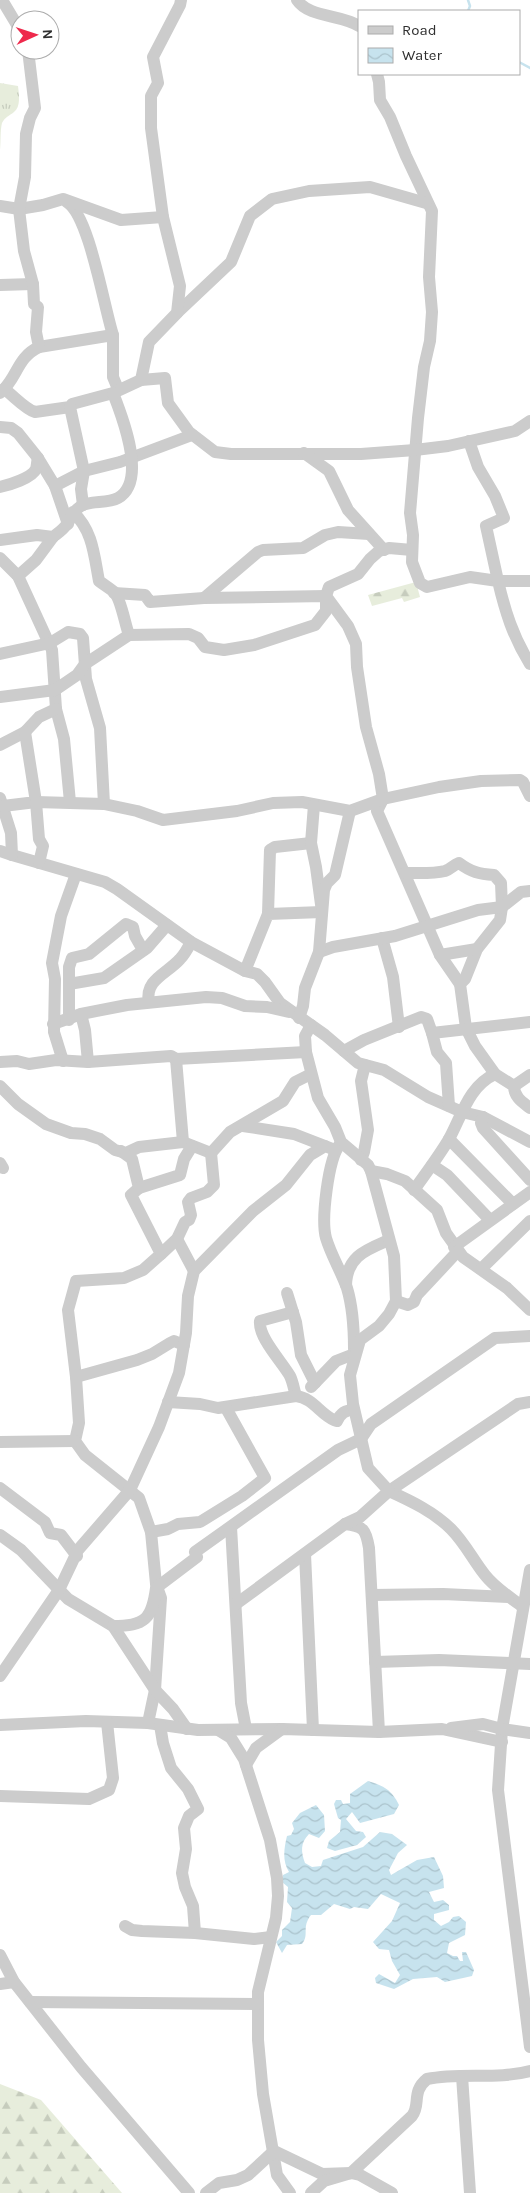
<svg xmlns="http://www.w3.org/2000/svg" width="530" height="2193" font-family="Karla,sans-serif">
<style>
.grass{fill:url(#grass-tufts)}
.forest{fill:url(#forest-firs)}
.water{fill:url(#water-waves)}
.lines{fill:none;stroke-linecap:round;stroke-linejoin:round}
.stream{stroke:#c7e3ee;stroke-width:2.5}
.minor{stroke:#ccc;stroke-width:12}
</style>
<defs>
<pattern id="grass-tufts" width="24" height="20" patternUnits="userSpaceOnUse" patternTransform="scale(1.25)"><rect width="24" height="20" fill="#e7eddc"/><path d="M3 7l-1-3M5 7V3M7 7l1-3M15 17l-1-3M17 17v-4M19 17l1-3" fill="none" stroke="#c6ccbd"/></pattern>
<pattern id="forest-firs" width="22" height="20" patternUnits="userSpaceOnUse" patternTransform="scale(1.25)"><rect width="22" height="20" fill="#e7eddc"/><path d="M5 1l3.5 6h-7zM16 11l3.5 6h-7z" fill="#c6ccbd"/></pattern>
<pattern id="water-waves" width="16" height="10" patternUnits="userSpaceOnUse" patternTransform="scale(1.25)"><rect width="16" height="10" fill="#c7e3ee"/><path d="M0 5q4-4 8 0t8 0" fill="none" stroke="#abc3cc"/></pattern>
</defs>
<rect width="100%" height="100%" fill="#fff"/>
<path class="grass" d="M0,83L18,86C19,94 21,107 14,112C9,116 5,117 2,123C0,131 1,141 0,150Z"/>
<g class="forest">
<polygon points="416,582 420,597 404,602 402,598 372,606 368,595"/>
<polygon points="0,2084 41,2100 122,2193 0,2193"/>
</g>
<g class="water">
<path d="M368,1781C384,1786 392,1790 399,1805L394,1814L360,1823L352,1812L346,1819L356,1831L363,1832L366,1837L357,1845L335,1851L327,1848L329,1841L340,1832L341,1820L338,1818L334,1804L336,1800H341L343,1804L350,1803V1794Z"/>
<path d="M316,1805L324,1815L325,1831L319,1838L309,1834C300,1843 301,1852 305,1863L312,1867L321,1866L323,1860L363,1847L380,1832L392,1834L407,1845L398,1853L389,1870L391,1875L417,1860L434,1857L443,1876L444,1888L429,1892L434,1902L443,1900L449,1905V1910L434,1914V1920L441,1926L449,1922L453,1917L459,1916L466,1922L465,1935L449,1943L447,1953L453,1956H457L460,1961H463L462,1952H466L474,1970L472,1976L445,1982L437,1977L413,1979L394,1989L376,1983L375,1978L379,1974L395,1983L400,1975L392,1961L389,1950L379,1949L373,1942L392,1921L400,1903L381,1894L368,1909L354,1907L350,1909L334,1904L321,1915H311C301,1928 310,1934 302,1944L287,1945L282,1953L276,1942L282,1936V1930L290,1922L292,1908L287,1902L288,1887L282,1882L283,1875L289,1872C282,1861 284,1848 287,1836L291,1835L294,1829L292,1823L300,1813Z"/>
</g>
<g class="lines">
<g class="stream">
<polyline points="468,11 470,6 468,0"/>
<polyline points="519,62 530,68"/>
</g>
<g class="minor">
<polyline points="2,0 20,30"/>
<path d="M297,0C309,18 341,14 359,26"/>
<path d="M377,74L379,82L380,100L390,117L406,156L432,211L429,277L432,312L430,341L424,367L418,418L410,513L413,535L412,562L420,583L427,587L470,577L498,581C505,611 513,637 530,664"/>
<path d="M67,202C89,215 104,307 113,335"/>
<polyline points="0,206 19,209 43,205 63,199 121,220 163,217"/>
<polyline points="0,285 33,284"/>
<polyline points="177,313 231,262 250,216 272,199 309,191 370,187 426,203"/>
<polyline points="39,347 113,335 113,377 118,389"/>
<polyline points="141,380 149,342 177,313 180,286 163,217 151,128 151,96 158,83 153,57 180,5 181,0"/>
<path d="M4,389C13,395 25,409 35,412L70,407L72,404L113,393L141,380L165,378L168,403L189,432L215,452L231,454H361L415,450L448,446L515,431L530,421"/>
<path d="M0,393C18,378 16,358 39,347L36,332L38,307L34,304L33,284L24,251L19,209L25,177L26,134L30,118L35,108L28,50"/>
<polyline points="70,407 84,471 81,489 83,505"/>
<polyline points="0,427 11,428 18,433 38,458 55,486 68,524"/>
<polyline points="469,441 478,467 495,496 504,518 486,526 498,581 530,581"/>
<polyline points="304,453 329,471 348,510 384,550"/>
<polyline points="55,486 84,471 120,462 192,435"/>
<path d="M0,487C9,485 32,478 36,469C37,466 37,461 38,458"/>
<path d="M73,512C93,531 94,555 99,581C104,585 111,589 115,593C121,600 125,624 129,635"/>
<path d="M0,540L37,535L53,537C58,533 63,530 67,524C72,517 73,511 81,506C91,500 107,504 118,498C148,481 122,416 113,393"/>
<polyline points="412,550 389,548 379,551 370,559 358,574 329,587 326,596 348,626 356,644 357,667 366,727 379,774 383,799 377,811 440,955 460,984"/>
<polyline points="0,558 18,576 52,650 56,709 64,739 70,802"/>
<polyline points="18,576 36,560 53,537"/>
<polyline points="204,598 258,552 263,550 303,548 325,535 338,532 369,534"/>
<polyline points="0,654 50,643 68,632 80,634 83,638 86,679 100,728 104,804"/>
<polyline points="0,697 55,690 77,675 85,664 129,635 189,634 198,638 205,647 224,650 254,645 315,625 326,611 326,596 204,598 150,602 145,595 114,593"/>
<polyline points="0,745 25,732 39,717 56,709"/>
<polyline points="0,798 11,833 12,855 105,882 117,889 191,942 245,971 257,974 265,982 280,1003 325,1035 358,1063 384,1070 428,1097 462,1112 483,1117 530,1142"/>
<polyline points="3,806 36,802 25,732"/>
<polyline points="0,851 12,855"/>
<polyline points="39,863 43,846 39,839 36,802 104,804 137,811 163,820 237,811 273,803 302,802 350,811 383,799 439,787 481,781 520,780 523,782 530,796"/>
<path d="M405,873C418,873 433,874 445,871C451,869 453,865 459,863C471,872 479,874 494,875L501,883L502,907L500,920L477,949L465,979L460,984L466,1028L475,1046L495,1074L514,1086C514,1097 522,1102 530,1108"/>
<polyline points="268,914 270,850 275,847 311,843"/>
<polyline points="382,938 393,977 399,1027"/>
<polyline points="319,952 333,947 395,936 478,910 502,907 521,892 530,891"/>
<polyline points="440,955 477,949"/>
<polyline points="245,971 268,914 322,912 316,867 311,843 314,805"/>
<polyline points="69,984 104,978 147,948 167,925"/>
<path d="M149,1002C144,980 168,973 180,959C185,954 188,948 191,942"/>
<polyline points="81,1014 85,1030 88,1062"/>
<polyline points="299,1018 303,1006 305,988 319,952 324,890 327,883 335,875 350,811"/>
<polyline points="69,1020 69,967 72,958 89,954 126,924 133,927 135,936 143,950"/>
<polyline points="53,1024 81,1014 127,1005 206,997 222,998 245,1006 267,1007 289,1012"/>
<polyline points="432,1033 437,1052 446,1063 449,1106"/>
<polyline points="344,1051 364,1040 421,1017 427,1019 432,1033 530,1022"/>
<polyline points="176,1059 183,1142"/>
<polyline points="63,1061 54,1032 55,979 52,963 61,916 76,874"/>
<polyline points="0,1062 17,1061 29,1064 56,1060 88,1062 171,1056 176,1059 306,1052"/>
<polyline points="0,1086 18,1104 46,1124 71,1133 85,1134 100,1139 115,1150 126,1153 139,1147 183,1142 211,1153 230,1132 283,1101 295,1082 311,1074"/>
<polyline points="514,1086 530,1075"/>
<polyline points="483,1117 481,1123 483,1128 530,1180"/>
<polyline points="243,1126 294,1134 325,1146"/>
<polyline points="449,1139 513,1204"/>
<path d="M340,1144C328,1159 321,1220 326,1238C331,1255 341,1271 347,1288C353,1308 354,1329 354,1349"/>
<polyline points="121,1151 132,1159 139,1188 131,1195 161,1254 143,1270 124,1278 76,1281 68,1310 76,1377 79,1423 75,1441 85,1455 139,1498 151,1532 156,1584 161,1598 155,1690 148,1723"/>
<polyline points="361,1160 364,1152 368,1130 361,1081 365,1065"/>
<polyline points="0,1163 3,1168"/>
<polyline points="432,1165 447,1175 490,1220"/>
<polyline points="371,1171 387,1174 405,1181 437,1210 446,1233 463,1257 507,1288 530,1310"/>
<polyline points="139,1188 180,1175 184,1159 192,1146"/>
<path d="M414,1190C426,1173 439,1156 449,1139C462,1115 469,1086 495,1074"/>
<polyline points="177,1239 194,1271"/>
<polyline points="454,1247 530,1192"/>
<polyline points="161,1254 177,1239 185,1222 189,1220 191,1215 188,1202 191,1198 207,1192 214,1185 211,1153"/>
<polyline points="481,1269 530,1221"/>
<path d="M346,1285C347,1256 366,1250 389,1240"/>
<polyline points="287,1293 296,1322 301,1355 315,1383"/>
<polyline points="396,1301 408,1305 414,1302 417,1295 458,1251"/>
<path d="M293,1312L260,1321C258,1337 282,1362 290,1376C293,1382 294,1390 296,1396"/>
<polyline points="76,1377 137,1360 152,1354 170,1343 174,1341 184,1345"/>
<polyline points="311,1387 336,1361 354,1354"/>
<path d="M168,1402L200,1404L218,1408L296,1396C313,1398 320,1414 334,1420L337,1421C341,1413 345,1410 354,1410"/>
<polyline points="0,1442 75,1441"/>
<polyline points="0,1488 45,1522 50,1533 61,1535 77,1556"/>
<path d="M389,1491C411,1501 434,1512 451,1529C465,1543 473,1560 485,1575C495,1588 510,1597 523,1607"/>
<polyline points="389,1491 518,1404 530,1402"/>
<path d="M345,1524C364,1526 366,1530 369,1548L379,1732"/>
<polyline points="231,1527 241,1703 246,1729"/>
<polyline points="151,1532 168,1529 178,1524 200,1522 242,1496 265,1478 226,1408"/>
<polyline points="0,1535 21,1550 68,1599 113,1626 155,1690 173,1709 187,1729"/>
<polyline points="305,1554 313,1730"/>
<polyline points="530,1570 502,1729 498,1790 530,2047"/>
<polyline points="372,1595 443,1594 508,1597"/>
<polyline points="236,1604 345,1524 360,1517 389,1491 368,1468 353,1404 350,1375 360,1340 379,1326 389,1314 396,1301 394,1256 371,1171 368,1165 341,1142 335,1127 318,1098 306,1052 305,1036 311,1025"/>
<path d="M113,1626C145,1626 152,1619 156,1588L197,1557L195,1552L338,1450L361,1439L371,1424L495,1338L530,1336"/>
<polyline points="375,1662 439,1660 530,1664"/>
<polyline points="0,1676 59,1590 78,1550 130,1490 159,1427 179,1373 186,1333 188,1296 194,1271 253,1211 286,1185 310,1155 325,1146 335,1150"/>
<polyline points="0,1725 86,1721 148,1723 198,1730 282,1729 379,1732 442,1729 502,1742"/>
<polyline points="160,1725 163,1743 171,1768 188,1789 198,1809 189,1816 184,1828 186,1849 182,1873 185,1887 193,1906 195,1933"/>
<polyline points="451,1728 483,1724 502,1729 530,1733"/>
<polyline points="218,1730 231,1738 244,1759 270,1840 277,1878 278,1896 276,1918 258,1992 258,2040 263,2094 277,2175 290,2193"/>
<polyline points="246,1765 256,1748 282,1729"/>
<polyline points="0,1796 89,1799 109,1790 113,1778 107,1722"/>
<polyline points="125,1926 132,1930 142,1931 195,1933 254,1939 271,1937"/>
<polyline points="0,1955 14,1982 81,2067 189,2193"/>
<polyline points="0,1984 14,1982"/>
<polyline points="30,2002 258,2004"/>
<polyline points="462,2076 470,2193"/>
<polyline points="206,2193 219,2183 237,2180 248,2175 274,2151 322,2174 351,2173 360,2175 392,2193"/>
<path d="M311,2193L324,2181L351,2173L412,2116C421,2105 411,2092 427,2079C461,2072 497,2080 530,2071"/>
</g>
</g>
<rect x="358" y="10" width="162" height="65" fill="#ffffff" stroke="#acacac"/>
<rect x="368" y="26" width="25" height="8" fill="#cccccc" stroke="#acacac"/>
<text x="402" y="35" font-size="15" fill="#2f2f2f">Road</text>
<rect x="368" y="48" width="25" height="15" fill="url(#water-waves)" stroke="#acacac"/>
<text x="402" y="60" font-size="15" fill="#2f2f2f">Water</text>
<g transform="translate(35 35) rotate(87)"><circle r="24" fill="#ffffff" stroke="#acacac"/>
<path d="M0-4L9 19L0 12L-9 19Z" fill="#ee294c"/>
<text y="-8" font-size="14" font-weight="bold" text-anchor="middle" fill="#2f2f2f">N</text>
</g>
</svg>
